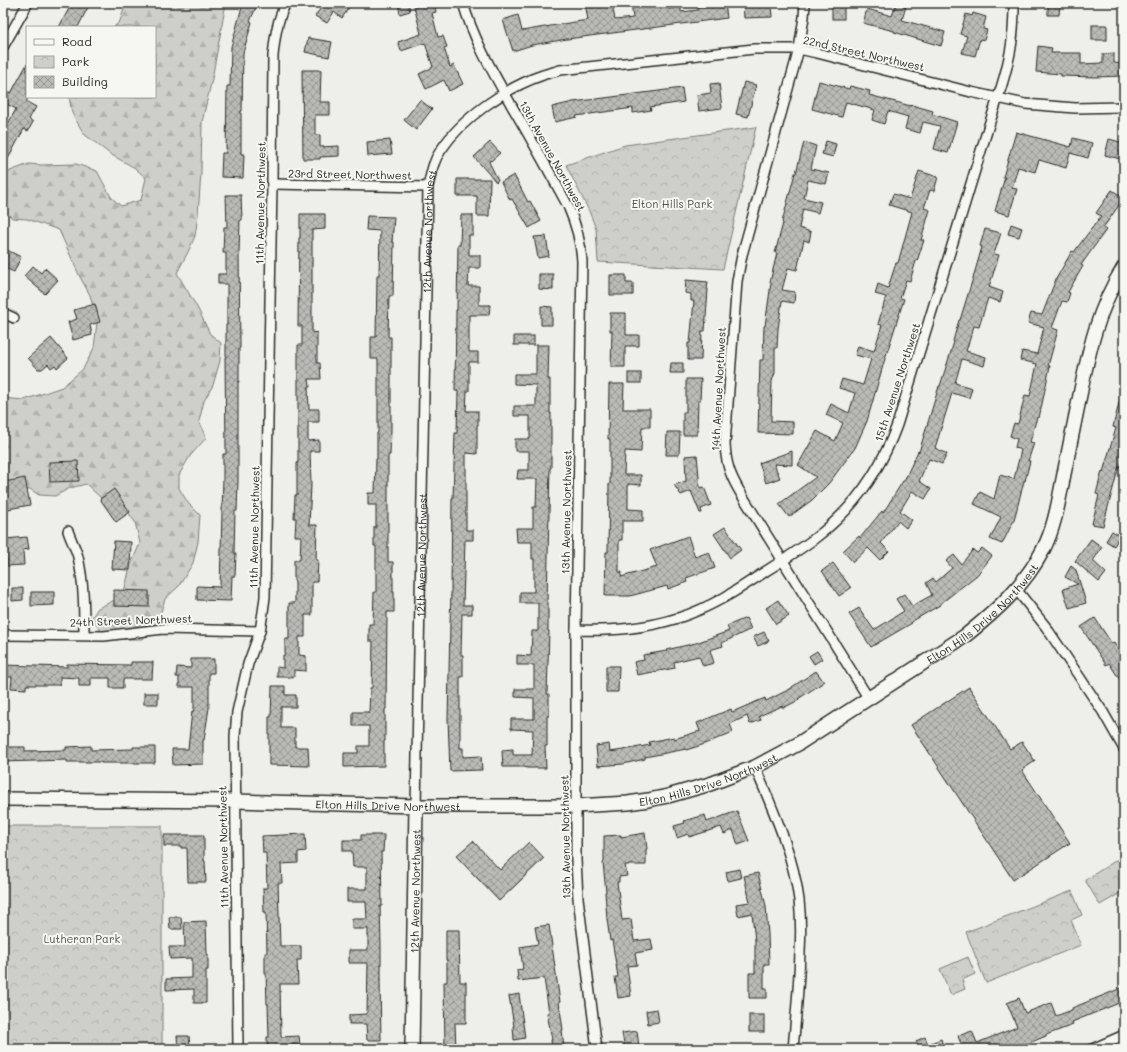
<svg xmlns="http://www.w3.org/2000/svg" width="1127" height="1052" font-family="Mali,sans-serif">
<style>
.forest{fill:url(#forest-firs);stroke:#7c7c7a}
.park{fill:url(#park-crowns);stroke:#7c7c7a}
.building{fill:url(#building-cross-hatch);stroke:#2b2b2b}
.lines{fill:none;stroke-linecap:round;stroke-linejoin:round}
.street-casing{stroke:#2b2b2b;stroke-width:12}
.secondary-casing{stroke:#2b2b2b;stroke-width:16}
.street{stroke:#f6f6f2;stroke-width:9}
.secondary{stroke:#f6f6f2;stroke-width:13}
.labels{text-anchor:middle;dominant-baseline:central;stroke-width:4;stroke-linejoin:round;paint-order:stroke}
.street-label{font-size:11px;fill:#2b2b2b;stroke:#f6f6f2}
.park-label{font-size:11px;fill:#545453;stroke:#f6f6f2}
</style>
<defs>
<pattern id="forest-firs" width="22" height="20" patternUnits="userSpaceOnUse"><rect width="22" height="20" fill="#cececa"/><path d="M5 1l3.5 6h-7zM16 11l3.5 6h-7z" fill="#b1b1ae"/></pattern>
<pattern id="park-crowns" width="20" height="18" patternUnits="userSpaceOnUse"><rect width="20" height="18" fill="#cececa"/><path d="M2 6a3 3 0 1 1 6 0M12 15a3 3 0 1 1 6 0" fill="none" stroke="#b1b1ae"/></pattern>
<pattern id="building-cross-hatch" width="8" height="8" patternUnits="userSpaceOnUse"><rect width="8" height="8" fill="#babab7"/><path d="M0 0l8 8M0 8l8-8" fill="none" stroke="#979795"/></pattern>
</defs>
<rect width="100%" height="100%" fill="#eeeeea"/>
<filter id="ink" filterUnits="userSpaceOnUse"><feTurbulence type="fractalNoise" baseFrequency=".025" numOctaves="2"/><feDisplacementMap in="SourceGraphic" scale="8" xChannelSelector="R" yChannelSelector="G"/><feConvolveMatrix kernelMatrix="1 2 1 2 8 2 1 2 1" color-interpolation-filters="sRGB"/></filter>
<g filter="url(#ink)">
<polygon class="forest" points="126,3 226,3 212,79 202,122 201,173 198,215 195,236 189,250 177,273 198,309 210,334 221,343 220,361 213,385 204,401 199,421 206,438 190,456 179,475 179,488 188,503 200,515 198,542 193,563 179,586 165,599 157,624 143,639 121,639 104,636 92,617 98,608 123,596 130,567 140,543 135,522 122,504 101,498 86,484 70,488 55,496 39,495 30,489 11,491 3,497 3,398 24,400 62,387 83,369 94,348 97,322 90,295 80,277 59,230 27,219 12,218 3,209 3,180 10,171 29,164 41,165 76,164 97,171 111,197 121,206 141,200 146,178 135,168 110,154 84,134 72,113 69,97 155,97 155,27 114,27 120,21"/>
<g class="park">
<polygon points="756,127 723,269 598,262 596,229 589,211 566,165 625,145"/>
<rect x="3" y="826" width="159" height="223"/>
<polygon points="1123,856 1124,858 1124,891 1100,905 1085,880"/>
<polygon points="1072,891 1082,915 1071,920 1081,945 986,983 966,932"/>
<polygon points="968,957 975,974 962,980 965,989 951,995 940,969"/>
</g>
<g class="building">
<polygon points="72,3 90,3 78,27 59,27"/>
<polygon points="243,3 258,3 250,21 252,22 243,53 242,111 241,111 241,154 244,154 243,178 221,177 222,153 226,153 227,86 230,86 231,47"/>
<polygon points="320,3 352,3 342,18 334,12 327,23 315,16 323,5"/>
<polygon points="398,3 408,3 410,11 400,14"/>
<polygon points="427,3 434,3 436,12 432,13 438,37 443,36 447,47 444,48 450,67 454,65 463,84 449,91 444,80 426,89 419,74 433,67 425,43 401,51 398,42 421,34 414,6"/>
<polygon points="585,3 612,3 615,20 633,18 631,3 668,3 668,9 681,7 681,12 698,10 698,7 725,3 727,18 567,39 532,45 513,51 503,20 518,15 522,31 562,24 588,20"/>
<polygon points="771,3 772,17 744,18 743,4"/>
<rect x="832" y="3" width="12" height="16"/>
<polygon points="1048,3 1060,3 1059,15 1048,15"/>
<polygon points="896,4 906,6 902,20 945,32 941,46 894,32 894,31 863,23 867,9 892,16"/>
<polygon points="973,13 986,17 983,29 987,30 984,40 980,39 975,56 962,53 967,36 960,34 966,14 972,16"/>
<rect x="1092" y="25" width="15" height="15"/>
<polygon points="308,38 332,42 329,57 305,52"/>
<polygon points="1038,46 1052,48 1051,53 1081,53 1081,64 1103,63 1103,54 1114,53 1114,63 1124,64 1124,76 1094,77 1061,76 1061,74 1036,72"/>
<polygon points="27,64 27,102 36,107 29,119 33,122 28,131 24,129 3,168 3,133 16,109 3,102 3,101 8,92 11,93"/>
<polygon points="302,70 321,70 320,102 330,102 330,115 315,115 315,135 320,135 320,147 339,146 339,156 320,157 320,159 303,159"/>
<polygon points="819,81 849,89 850,86 870,91 869,95 911,106 912,105 933,111 932,114 957,122 948,153 934,149 940,126 923,122 920,133 905,129 908,117 888,111 884,124 872,120 875,110 846,102 842,117 812,109"/>
<polygon points="744,82 756,85 748,117 736,114"/>
<polygon points="719,83 722,108 699,111 697,95 711,93 710,84"/>
<polygon points="682,88 684,102 650,107 651,110 633,113 633,108 576,116 577,117 555,122 552,107 573,102"/>
<polygon points="420,100 432,109 416,130 404,120"/>
<polygon points="1016,132 1071,147 1073,138 1092,143 1088,158 1070,153 1066,168 1039,160 1035,172 1018,167 1012,188 1017,189 1009,215 995,211 1005,177 1003,177"/>
<polygon points="1109,139 1124,143 1124,160 1105,155"/>
<polygon points="390,140 392,154 368,156 367,142"/>
<polygon points="826,141 836,144 833,157 822,154"/>
<polygon points="490,142 500,153 491,161 490,160 489,162 498,180 496,182 474,157"/>
<polygon points="804,142 816,146 811,169 829,173 826,184 808,180 804,198 821,202 818,213 803,209 799,228 811,232 809,242 804,240 797,270 788,268 782,290 795,292 794,303 782,301 778,329 777,348 775,348 775,373 772,381 771,421 793,422 793,434 758,433 760,360 763,360 764,326 765,326 771,283 770,282 777,253 775,253 783,223 782,222 795,173 796,173"/>
<polygon points="919,171 938,177 934,191 930,190 924,208 930,210 921,240 924,240 917,261 916,261 910,281 906,280 900,298 904,299 884,362 867,421 855,448 829,483 812,500 789,517 779,504 816,477 798,465 817,431 835,441 843,423 826,415 831,404 849,413 855,393 839,388 842,379 863,385 871,359 855,355 858,346 874,351 882,325 878,324 886,297 875,294 878,284 888,288 896,263 898,263 912,212 889,205 893,194 910,199"/>
<polygon points="514,175 528,202 530,201 541,221 529,228 512,199 510,200 501,182"/>
<polygon points="457,179 490,179 489,216 477,216 477,196 457,196"/>
<polygon points="1112,190 1124,198 1103,228 1106,230 1081,265 1083,266 1068,292 1070,293 1067,302 1062,301 1052,328 1058,330 1048,366 1050,366 1039,418 1037,417 1030,442 1034,443 1028,461 1030,461 1025,481 1024,481 1014,520 1002,544 990,539 1001,517 974,504 980,492 994,499 1000,475 1014,479 1021,450 1015,448 1017,439 1010,436 1014,423 1018,424 1025,395 1030,396 1037,364 1020,360 1022,351 1037,354 1044,327 1028,323 1031,313 1042,315 1056,279 1072,251 1074,252 1101,216 1096,213"/>
<polygon points="226,195 241,195 242,220 240,220 239,253 240,348 239,348 239,382 238,382 238,481 237,511 235,511 234,553 236,553 235,576 232,576 231,601 197,600 197,586 220,587 223,477 223,454 226,454 225,357 226,357 226,325 227,325 227,284 218,284 218,274 226,274 226,253 223,253 224,227 227,227"/>
<polygon points="300,214 325,214 325,229 312,230 312,333 317,332 317,363 320,363 321,379 309,379 310,387 308,387 309,409 319,409 319,422 308,422 308,441 319,440 319,451 310,451 311,485 309,525 317,525 316,560 318,560 317,582 312,582 312,615 305,615 305,637 299,637 299,655 306,656 306,671 294,670 294,677 277,677 277,667 283,668 283,655 285,655 285,639 289,639 289,603 295,603 295,581 294,581 294,560 300,560 301,536 295,536 296,518 294,518 295,495 297,495 297,463 298,463 298,345 302,345 302,326 298,326 299,238 300,238"/>
<polygon points="461,215 473,215 473,235 469,235 469,255 480,255 480,268 469,268 468,286 479,286 479,305 490,305 489,315 469,315 469,352 478,352 478,362 469,362 469,391 467,391 466,411 478,411 478,425 477,425 477,454 466,453 466,530 473,530 473,540 465,540 463,605 472,605 472,614 462,614 461,655 463,655 463,677 460,677 460,748 463,748 463,757 481,756 482,770 450,771 448,719 450,624 451,592 452,498 453,498 455,433 457,433 458,391 455,391 456,310 457,310 458,245 460,245"/>
<polygon points="367,216 394,217 392,242 394,242 393,296 389,296 388,337 391,337 391,429 390,455 388,455 388,562 393,562 393,592 394,592 394,612 387,612 386,709 385,709 385,741 384,741 384,766 344,767 344,753 358,753 358,746 369,746 369,726 353,726 353,712 369,712 370,688 372,688 373,641 369,641 369,624 373,624 374,592 376,592 376,546 374,546 374,527 376,527 376,505 368,505 368,493 375,493 376,459 377,459 377,433 378,433 378,359 371,359 371,337 376,337 377,275 379,275 380,231 366,230"/>
<polygon points="1011,224 1022,228 1019,237 1008,234"/>
<polygon points="985,229 1001,233 994,254 999,255 989,287 1003,292 1000,302 988,298 979,327 974,326 966,351 986,357 984,366 962,359 955,383 972,388 969,398 952,393 935,448 947,454 942,464 929,459 919,481 931,489 925,499 912,491 900,511 912,520 906,528 898,521 881,543 889,551 880,560 868,548 853,562 843,551 859,536 860,538 882,511 883,513 903,481 904,481 918,451 919,452 939,386 940,386 954,342 953,341 959,320 960,320 973,278 982,247 980,246"/>
<polygon points="546,236 549,256 538,258 534,237"/>
<polygon points="3,248 21,257 14,272 3,267"/>
<polygon points="33,266 41,273 45,268 58,280 45,294 24,276"/>
<polygon points="539,274 553,274 553,290 539,289"/>
<polygon points="610,275 626,275 626,283 633,283 633,295 610,295"/>
<polygon points="686,280 708,282 707,289 708,289 705,331 702,331 701,360 688,360 688,343 690,343 694,301 691,301 691,294 685,293"/>
<polygon points="95,304 100,322 90,325 92,335 73,340 68,322 77,319 74,310"/>
<polygon points="541,306 552,307 552,325 541,325"/>
<polygon points="610,313 626,313 626,335 639,335 639,346 625,346 625,367 611,367 612,331 610,331"/>
<rect x="514" y="336" width="20" height="9"/>
<polygon points="51,338 68,358 57,368 55,365 51,368 48,364 42,369 38,369 28,358"/>
<polygon points="536,345 549,345 548,379 550,379 550,413 551,413 551,468 550,468 547,602 548,602 548,631 549,631 547,694 549,694 549,716 547,716 547,746 545,746 546,768 526,768 525,767 503,767 502,750 513,749 513,755 532,755 533,730 511,729 511,719 534,719 534,698 515,697 515,689 534,689 534,665 517,665 517,655 531,656 532,631 538,631 538,603 520,603 520,592 534,592 534,559 532,559 532,542 517,542 516,528 533,528 533,507 536,507 537,479 517,479 518,470 529,470 529,451 515,451 515,439 530,439 530,416 514,416 514,406 536,406 536,385 514,384 514,374 536,374"/>
<polygon points="671,363 683,363 683,373 670,373"/>
<rect x="628" y="373" width="13" height="10"/>
<polygon points="686,379 701,379 700,401 698,401 697,435 683,435 683,412 686,412"/>
<polygon points="609,384 624,384 623,409 650,409 650,427 642,427 641,452 625,451 624,475 641,475 641,485 628,484 628,509 643,510 643,521 622,521 622,540 619,540 619,572 622,572 621,577 657,567 650,550 688,536 695,557 709,552 715,568 686,578 687,582 668,589 667,586 630,596 605,596 606,552 608,552 609,484 610,484 610,439 608,439"/>
<polygon points="1121,395 1124,395 1124,455 1121,467 1119,466 1103,526 1092,524 1099,495 1096,494 1102,471 1103,472 1116,428 1113,427"/>
<polygon points="667,432 680,432 679,455 666,455"/>
<polygon points="792,451 792,465 774,464 780,478 766,483 759,463"/>
<polygon points="697,455 700,488 704,487 711,505 701,509 702,513 700,513 691,491 681,495 674,485 686,481 685,456"/>
<polygon points="78,461 79,481 50,482 49,462"/>
<polygon points="25,478 30,505 8,509 4,482"/>
<polygon points="114,489 130,512 116,522 100,499"/>
<polygon points="725,527 741,550 730,558 714,534"/>
<polygon points="1112,531 1120,536 1114,546 1106,541"/>
<polygon points="27,537 29,549 23,550 24,565 7,566 5,539"/>
<polygon points="1091,539 1102,547 1093,561 1106,573 1099,582 1075,561"/>
<polygon points="114,541 131,542 130,570 112,569"/>
<polygon points="982,548 992,556 977,575 940,604 940,605 911,622 912,623 871,647 849,614 859,608 874,630 904,611 896,599 904,594 912,606 932,595 926,583 933,578 936,582 952,568 946,561 954,555 961,564 973,550 977,553"/>
<polygon points="833,563 851,588 839,596 822,571"/>
<polygon points="1071,566 1076,570 1086,603 1069,608 1063,589 1078,584 1065,577"/>
<polygon points="12,588 23,588 23,600 12,601"/>
<polygon points="114,590 149,591 149,607 114,606"/>
<polygon points="31,592 54,592 54,605 31,606"/>
<polygon points="778,600 789,616 776,624 766,608"/>
<polygon points="746,618 751,629 722,643 723,646 710,650 714,663 703,666 699,656 674,662 675,668 637,675 634,662 644,660 643,655 667,651 666,650 696,643 729,631 727,626"/>
<polygon points="1095,618 1112,644 1114,643 1124,659 1124,686 1109,663 1106,665 1081,627"/>
<polygon points="764,632 769,641 758,646 753,637"/>
<polygon points="817,651 822,659 814,664 809,656"/>
<polygon points="191,659 214,659 214,673 209,673 209,708 204,740 203,740 203,764 173,765 172,749 188,749 192,711 194,711 194,687 179,687 179,677 176,677 177,667 191,668"/>
<polygon points="131,662 153,662 152,679 123,679 123,688 110,688 110,678 91,678 91,686 79,686 79,678 60,677 60,685 26,685 26,689 11,688 12,677 3,677 3,665 67,667 67,664 131,665"/>
<polygon points="606,666 619,666 618,692 606,692"/>
<polygon points="816,671 824,682 798,699 799,700 783,708 782,706 759,716 761,720 750,724 747,716 730,724 733,732 702,745 686,750 686,749 645,757 645,759 623,764 598,766 596,746 609,744 610,752 623,750 650,745 649,742 674,737 674,739 700,731 697,723 731,709 732,712 765,698 766,701 792,688 792,687"/>
<polygon points="272,686 285,686 285,695 296,695 296,707 281,707 281,728 295,728 295,747 308,747 309,766 269,765 269,717 271,717"/>
<polygon points="969,687 1010,749 1022,742 1035,761 1022,770 1070,843 1013,880 911,725"/>
<rect x="144" y="693" width="14" height="11"/>
<polygon points="91,746 91,750 133,749 133,747 155,747 155,763 101,763 101,762 67,762 67,760 3,762 3,747 25,747 25,751 66,750 66,747"/>
<polygon points="737,811 749,841 738,845 733,830 724,834 721,827 689,837 688,834 677,838 674,826 685,823 684,821 705,815 707,822"/>
<polygon points="645,833 647,849 646,849 646,865 625,865 627,876 619,877 619,882 617,882 622,920 631,919 634,941 651,939 653,950 635,953 637,965 627,966 631,996 618,998 615,977 618,977 612,940 610,941 607,919 605,892 606,892 603,863 604,862 604,836 621,835 621,837"/>
<polygon points="305,834 306,851 298,852 298,863 281,864 282,883 278,883 280,946 301,946 301,960 297,960 298,984 280,984 281,1037 299,1036 300,1045 285,1045 285,1049 269,1049 269,1045 267,1046 267,1037 269,1037 268,1004 267,1004 266,973 265,973 265,953 267,953 266,912 264,912 263,888 267,888 266,853 263,853 262,836"/>
<polygon points="164,835 204,835 204,861 205,861 206,882 188,882 187,848 181,848 181,846 164,846"/>
<polygon points="361,835 384,835 383,852 381,852 382,906 380,906 381,946 381,979 380,979 381,1040 367,1040 366,1024 349,1024 349,1015 367,1014 368,963 349,963 349,950 368,950 368,929 352,929 352,919 367,919 366,902 347,902 347,889 367,889 367,867 353,867 352,851 343,851 343,840 361,840"/>
<polygon points="473,841 500,870 529,842 544,858 499,901 456,856"/>
<polygon points="739,869 741,878 728,881 726,872"/>
<polygon points="758,873 766,906 768,934 769,964 764,964 764,988 767,988 767,998 749,998 749,973 755,973 755,941 752,913 738,916 736,904 750,902 744,876"/>
<polygon points="169,917 181,917 182,929 170,929"/>
<polygon points="206,921 207,954 208,954 208,970 206,970 206,1003 194,1003 194,989 166,990 166,979 192,978 192,958 170,959 169,947 185,947 184,922"/>
<polygon points="549,925 560,1002 559,1002 563,1030 562,1030 564,1049 552,1049 551,1040 552,1040 547,1013 549,1013 544,978 518,981 517,970 523,969 520,947 538,944 535,927"/>
<polygon points="446,930 459,930 460,982 466,982 466,1023 455,1023 456,1049 445,1049 444,982 447,982 447,960 446,960"/>
<polygon points="1124,987 1124,1001 1072,1022 1073,1025 1046,1035 1046,1036 1015,1049 963,1049 958,1036 972,1031 977,1043 1017,1027 1007,1003 1019,998 1025,1013 1051,1003 1056,1016 1072,1010 1072,1008"/>
<polygon points="519,994 525,1038 514,1040 513,1026 514,1026 509,996"/>
<polygon points="657,1009 659,1022 648,1024 646,1011"/>
<rect x="749" y="1015" width="15" height="17"/>
<polygon points="637,1031 639,1047 625,1049 622,1033"/>
<polygon points="177,1036 189,1036 190,1048 178,1048"/>
<polygon points="925,1037 928,1044 941,1039 944,1049 917,1049 917,1048 919,1047 916,1041"/>
</g>
<g class="lines">
<defs>
<g id="street">
<path d="M463,3C474,41 494,74 513,108C532,140 550,173 568,206C576,224 581,242 582,262L576,630V860L578,898L597,1049"/>
<path d="M805,3L804,17L799,49L742,255L737,281L725,444C726,464 730,475 740,492L869,699"/>
<polyline points="3,47 28,3"/>
<polyline points="272,184 428,187"/>
<polyline points="3,313 14,318"/>
<path d="M68,531C71,540 76,549 78,557C84,583 84,609 84,635"/>
<polyline points="1016,589 1046,627 1103,712 1124,749"/>
<path d="M576,630C612,631 643,629 678,618C710,608 738,590 766,571C782,561 799,550 814,539C854,509 880,472 897,425L988,128C995,106 1003,85 1008,62C1013,43 1014,23 1014,3"/>
<polyline points="3,635 104,636 163,629 260,631"/>
<path d="M755,767C773,810 793,853 799,900C801,917 801,934 800,952C799,984 796,1017 793,1049"/>
<path id="s1" d="M416,806L428,187C431,174 433,161 441,150C462,118 507,87 543,75C548,73 555,72 560,70L754,49H799L817,53L971,92L1025,104L1075,108L1124,107"/>
<path d="M238,1049L235,736L237,712L248,664L260,631L263,612L265,597L272,184L273,56C275,37 277,20 286,3"/>
<polyline points="1092,1049 1124,1035"/>
</g>
<g id="secondary">
<path id="s2" d="M3,799L235,801L416,806H576L628,803L648,800L668,796L710,784L755,767L798,744L965,636C995,612 1025,585 1043,550C1055,527 1059,499 1064,474C1069,450 1074,425 1079,400C1088,354 1098,307 1124,267"/>
<path id="s3" d="M412,1049L416,806"/>
</g>
</defs>
<use href="#street" class="street-casing"/>
<use href="#secondary" class="secondary-casing"/>
<use href="#street" class="street"/>
<use href="#secondary" class="secondary"/>
</g>
</g>
<g class="labels">
<g class="street-label">
<text transform="translate(864 53) rotate(13)">22nd Street Northwest</text>
<text transform="translate(553 156) rotate(61)">13th Avenue Northwest</text>
<text transform="translate(350 174) rotate(1)">23rd Street Northwest</text>
<text transform="translate(260 203) rotate(-89)">11th Avenue Northwest</text>
<text stroke="none"><textPath href="#s1" startOffset="575">12th Avenue Northwest</textPath></text>
<text transform="translate(897 382) rotate(-72)">15th Avenue Northwest</text>
<text transform="translate(718 389) rotate(-87)">14th Avenue Northwest</text>
<text transform="translate(566 512) rotate(-89)">13th Avenue Northwest</text>
<text transform="translate(254 527) rotate(-89)">11th Avenue Northwest</text>
<text stroke="none"><textPath href="#s1" startOffset="251">12th Avenue Northwest</textPath></text>
<text stroke="none"><textPath href="#s2" startOffset="1033">Elton Hills Drive Northwest</textPath></text>
<text transform="translate(131 620) rotate(-2)">24th Street Northwest</text>
<text stroke="none"><textPath href="#s2" startOffset="709">Elton Hills Drive Northwest</textPath></text>
<text stroke="none"><textPath href="#s2" startOffset="385">Elton Hills Drive Northwest</textPath></text>
<text transform="translate(565 837) rotate(-91)">13th Avenue Northwest</text>
<text transform="translate(223 847) rotate(-91)">11th Avenue Northwest</text>
<text stroke="none"><textPath href="#s3" startOffset="158">12th Avenue Northwest</textPath></text>
</g>
<g class="park-label">
<text x="672" y="203">Elton Hills Park</text>
<text x="82" y="938">Lutheran Park</text>
</g>
</g>
<rect width="1127" height="1052" fill="none" stroke="#f6f6f2" stroke-width="16"/>
<rect x="8" y="8" width="1111" height="1036" fill="none" stroke="#2b2b2b" stroke-width="1.5" filter="url(#ink)"/>
<rect x="26" y="26" width="130" height="72" fill="#f6f6f2" stroke="#a5a5a2"/>
<rect x="34" y="39" width="20" height="6" fill="#f6f6f2" stroke="#a5a5a2"/>
<text x="62" y="46" font-size="12" fill="#2b2b2b">Road</text>
<rect x="34" y="56" width="20" height="12" fill="url(#park-crowns)" stroke="#a5a5a2"/>
<text x="62" y="66" font-size="12" fill="#2b2b2b">Park</text>
<rect x="34" y="76" width="20" height="12" fill="url(#building-cross-hatch)" stroke="#a5a5a2"/>
<text x="62" y="86" font-size="12" fill="#2b2b2b">Building</text>
</svg>
